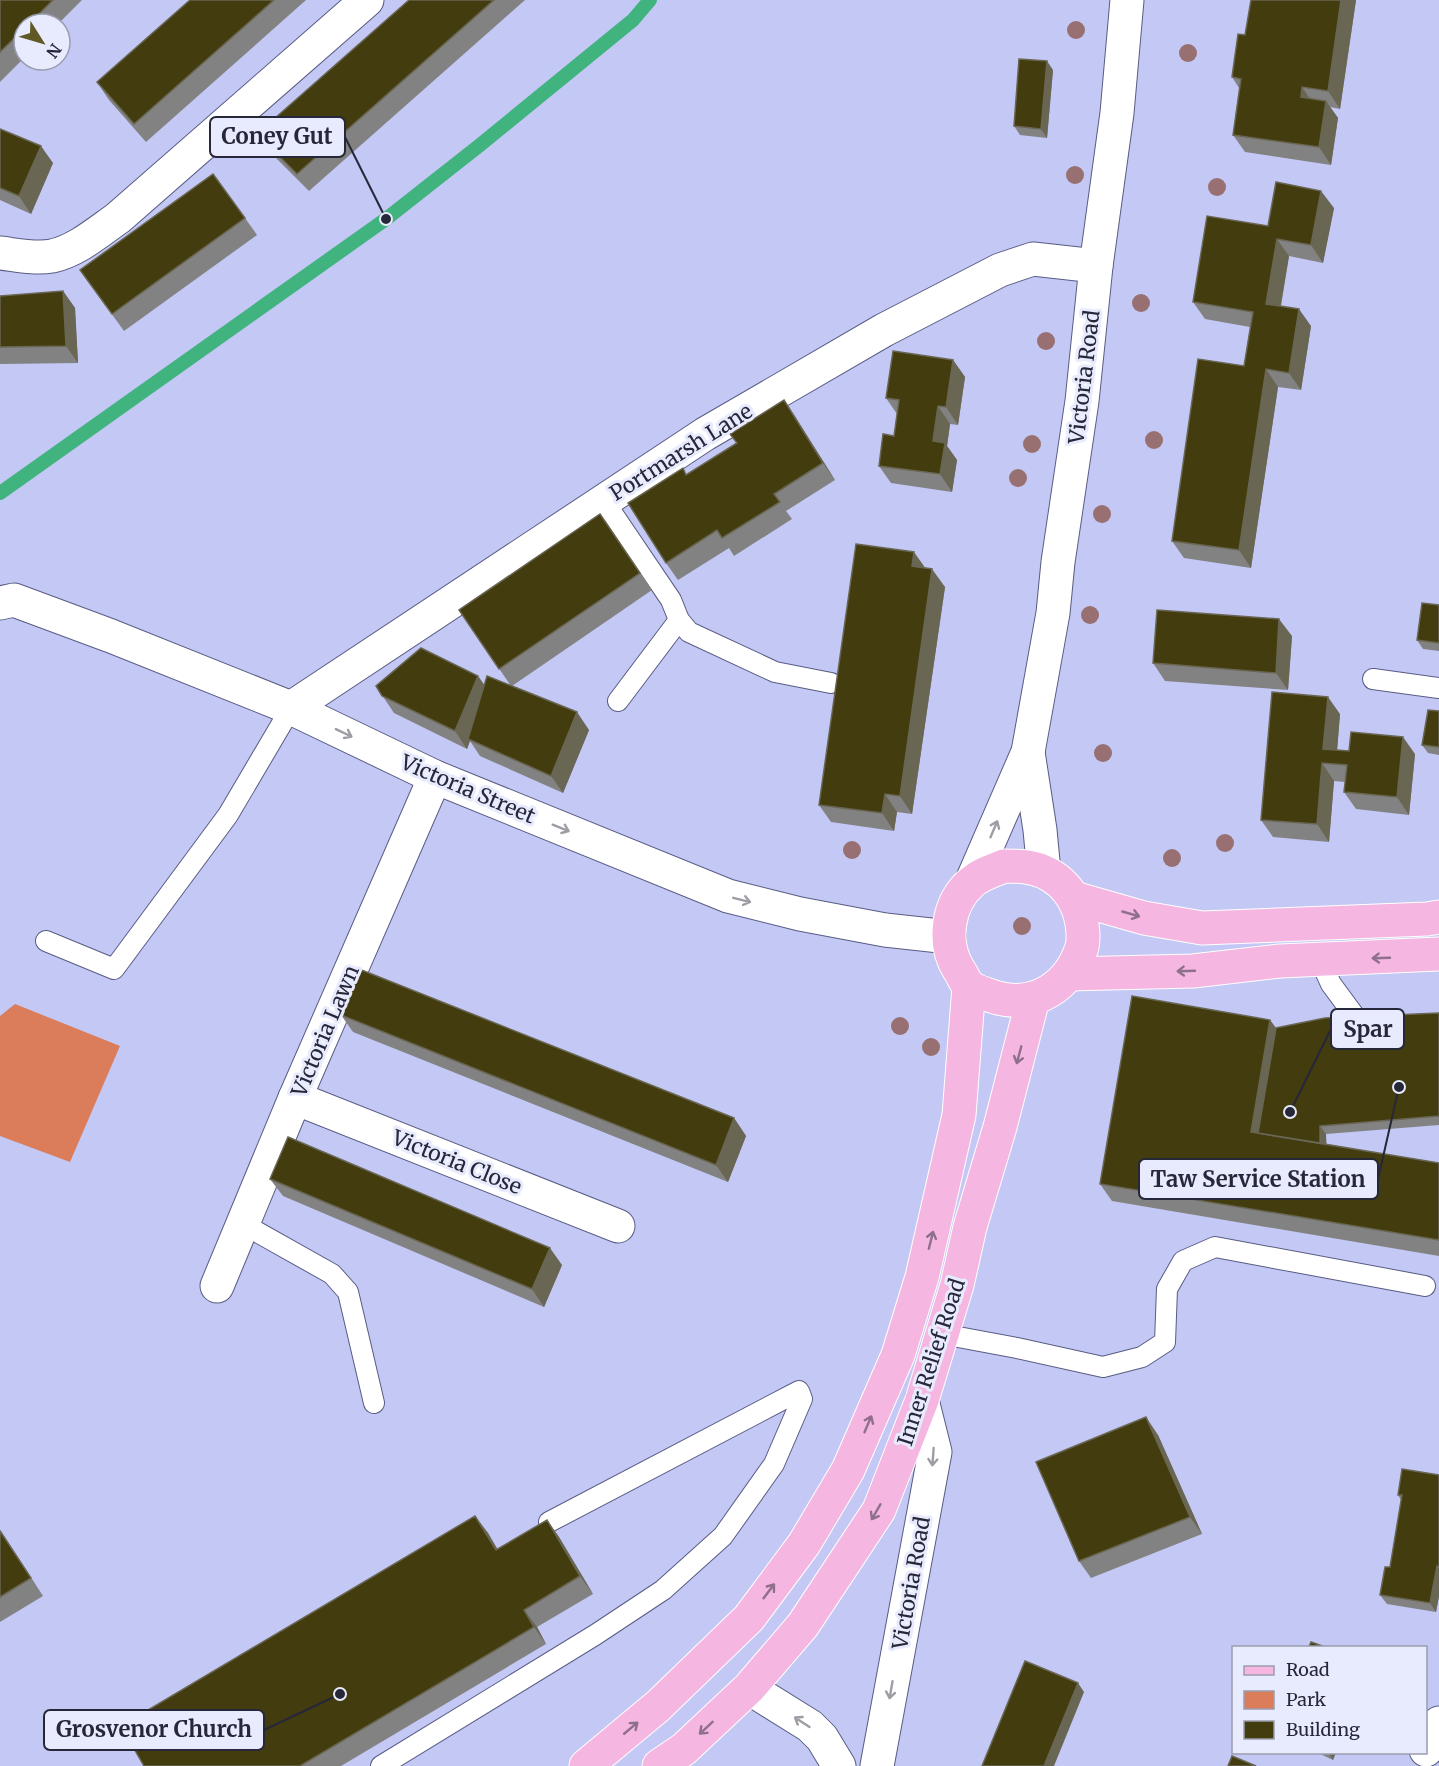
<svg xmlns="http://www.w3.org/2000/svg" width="1439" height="1766" font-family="Merriweather,serif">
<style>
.green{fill:#db7d5b}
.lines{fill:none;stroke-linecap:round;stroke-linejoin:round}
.stream{stroke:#40b37f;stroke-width:14}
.lane-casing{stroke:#595c83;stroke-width:22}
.street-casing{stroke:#595c83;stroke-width:35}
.secondary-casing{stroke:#595c83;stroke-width:35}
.primary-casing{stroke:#fff;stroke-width:35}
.lane{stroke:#fff;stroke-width:20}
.street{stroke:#fff;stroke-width:33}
.secondary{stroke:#fff;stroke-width:33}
.primary{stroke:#f5b7e1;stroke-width:33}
.tree{fill:#987071}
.wall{fill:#838282}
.shaded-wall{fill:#696653}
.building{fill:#433c0e;stroke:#696653;stroke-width:1.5}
.oneway{stroke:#9d9ea5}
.oneway2{stroke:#8e6f8c}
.labels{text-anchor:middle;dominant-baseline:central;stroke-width:6;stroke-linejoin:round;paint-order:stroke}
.street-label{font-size:21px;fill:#262738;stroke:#e8ebfe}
.leader{fill:none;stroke:#262738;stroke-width:2}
.callout-dot{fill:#262738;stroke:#e8ebfe;stroke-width:2}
.callout{fill:#e8ebfe;stroke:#262738;stroke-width:2}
.callout-label{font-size:22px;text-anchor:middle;font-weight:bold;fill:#262738}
</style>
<rect width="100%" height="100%" fill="#c3c8f5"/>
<polygon class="green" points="15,1004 120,1046 70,1162 0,1136 0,1016"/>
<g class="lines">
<polyline class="stream" points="0,493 386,219 480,145 633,20 650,0"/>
<defs>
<g id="lane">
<polyline points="604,501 671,600 679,620 618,701"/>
<polyline points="679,620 689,632 775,672 831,683"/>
<polyline points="1373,679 1439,688"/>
<polyline points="46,941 114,969 228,815 291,708"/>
<polyline points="1320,960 1331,984 1362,1026"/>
<polyline points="243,1224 332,1274 348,1292 374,1403"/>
<polyline points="942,1334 1017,1348 1103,1367 1142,1357 1165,1342 1167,1289 1183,1261 1215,1247 1425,1286"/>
<polyline points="381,1766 595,1635 663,1590 723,1536 774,1464 802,1399 799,1391 549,1522"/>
</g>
<g id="street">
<path d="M0,253C17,255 35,259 52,256C76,251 98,232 118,218L367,0"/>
<polyline points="0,603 14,600 111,636 291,708 435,777 728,896 800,914 885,930 949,937"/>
<polyline points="291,708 705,434 884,330 1000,270 1033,259 1096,266"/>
<polyline points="295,1098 618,1226"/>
<polyline points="217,1286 295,1098 435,777"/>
<polyline points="749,1688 810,1726 822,1738 839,1766"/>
<polyline points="1426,1750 1439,1723"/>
<polyline points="877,1766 935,1452 922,1400"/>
</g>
<g id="secondary">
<polyline points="1028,752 1040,830 1044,872"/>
<polyline points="971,883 1028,752 1053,613 1058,562 1082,401 1096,266 1117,113 1127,0"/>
</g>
<g id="primary">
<path d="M1004,866C1018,866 1031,866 1044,872C1069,883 1082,908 1083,934C1083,938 1083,943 1082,947C1070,985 1037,1008 998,998C989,995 975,992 968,985C965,982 962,974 959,970C942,943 947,903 972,882C981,874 992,871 1004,866Z"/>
<polyline points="1074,898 1144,918 1202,928 1427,919 1439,917"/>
<polyline points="1069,974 1193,971 1280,961 1439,954"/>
<polyline points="586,1766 658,1706 749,1618 804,1544 848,1470 898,1355 922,1277 959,1115 969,986"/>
<polyline points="659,1766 684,1749 749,1688 803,1625 879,1510 922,1400 957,1285 970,1227 1000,1127 1033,999"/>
</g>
</defs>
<use href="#lane" class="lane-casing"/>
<use href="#street" class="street-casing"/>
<use href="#secondary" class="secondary-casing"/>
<use href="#primary" class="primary-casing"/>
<use href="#lane" class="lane"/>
<use href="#street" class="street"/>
<use href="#secondary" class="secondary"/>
<use href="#primary" class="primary"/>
</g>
<g class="tree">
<circle cx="1076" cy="30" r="9"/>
<circle cx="1188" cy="53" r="9"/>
<circle cx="1075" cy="175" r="9"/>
<circle cx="1217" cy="187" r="9"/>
<circle cx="1141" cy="303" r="9"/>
<circle cx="1046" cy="341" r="9"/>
<circle cx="1154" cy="440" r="9"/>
<circle cx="1032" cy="444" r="9"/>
<circle cx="1018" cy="478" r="9"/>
<circle cx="1102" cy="514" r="9"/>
<circle cx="1090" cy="615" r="9"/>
<circle cx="1103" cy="753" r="9"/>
<circle cx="1225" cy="843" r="9"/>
<circle cx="852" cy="850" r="9"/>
<circle cx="1172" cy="858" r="9"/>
<circle cx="1022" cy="926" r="9"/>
<circle cx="900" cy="1026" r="9"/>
<circle cx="931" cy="1047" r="9"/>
</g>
<g class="wall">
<polygon points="0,0 82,0 58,24 24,24 24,58 0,82"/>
<polygon points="190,0 306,0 146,142 109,100 97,82"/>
<polygon points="409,0 525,0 309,191 269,151 257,134"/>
<polygon points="1356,0 1340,109 1330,107 1338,118 1331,165 1245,152 1233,135 1239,88 1232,77 1245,35"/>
<polygon points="1053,70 1047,138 1020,135 1014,126"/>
<polygon points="0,129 53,163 31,214 0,200"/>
<polygon points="1334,208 1323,263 1289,256 1281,306 1311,326 1301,390 1278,387 1251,568 1184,558 1172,541 1244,366 1250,327 1205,319 1193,302 1268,226"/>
<polygon points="245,218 257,235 124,331 80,270"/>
<polygon points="63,291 75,308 78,363 0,364 0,296"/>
<polygon points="953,360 965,377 958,425 950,424 947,446 957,460 952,492 891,483 879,466 894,436 897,414 886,398"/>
<polygon points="784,400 835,480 786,511 792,519 734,556 729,548 678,580 666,563 737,443"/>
<polygon points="600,514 652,590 512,686 589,730 563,793 480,756 470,741 467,749 394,713 376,686 478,676 484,685 511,686 459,610"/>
<polygon points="926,568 945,587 912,814 897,812 894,831 831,822 819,805"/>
<polygon points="1439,605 1439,651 1423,649 1417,640"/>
<polygon points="1292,636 1288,690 1165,681 1153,663"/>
<polygon points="1439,711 1439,755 1428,753 1422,745"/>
<polygon points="1340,714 1337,750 1415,754 1409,815 1356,809 1344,792 1345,782 1334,781 1329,842 1273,837 1261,820"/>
<polygon points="1439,1013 1439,1125 1326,1134 1326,1144 1439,1163 1439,1256 1112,1201 1100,1184 1270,1020 1276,1028"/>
<polygon points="341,1015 734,1118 746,1136 728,1182 353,1032"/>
<polygon points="270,1179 562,1265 544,1307 283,1196"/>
<polygon points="1158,1435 1202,1534 1091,1578 1079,1561"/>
<polygon points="1439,1475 1439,1596 1436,1612 1387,1604 1380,1595 1390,1567 1401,1500 1398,1495"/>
<polygon points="475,1516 488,1533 497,1549 547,1520 559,1537 593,1594 537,1627 546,1644 341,1766 144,1766"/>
<polygon points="0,1531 1,1531 43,1596 0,1622"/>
<polygon points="1316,1752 1336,1752 1333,1760"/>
</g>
<g class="shaded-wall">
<polygon points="1341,0 1356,0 1340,109 1328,91"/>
<polygon points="1047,61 1053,70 1047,138 1041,129"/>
<polygon points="1302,87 1314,105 1301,97"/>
<polygon points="1326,101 1338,118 1331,165 1319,147"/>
<polygon points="41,146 53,163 31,214 19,196"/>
<polygon points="1321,191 1334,208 1323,263 1311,245"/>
<polygon points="1277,239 1289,256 1278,321 1266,304"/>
<polygon points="63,291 75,308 78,363 66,346"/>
<polygon points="1299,309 1311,326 1301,390 1289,373"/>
<polygon points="953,360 965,377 958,425 946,407"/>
<polygon points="1266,369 1278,387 1251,568 1239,550"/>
<polygon points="784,400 796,418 835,480 823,463"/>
<polygon points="938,406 950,424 947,446 957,460 952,492 940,474 933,441"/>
<polygon points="914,552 926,569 912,566"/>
<polygon points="932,569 945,587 912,814 900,796"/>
<polygon points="1279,619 1292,636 1288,690 1276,673"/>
<polygon points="478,676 490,693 468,739 470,741 467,749 455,731"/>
<polygon points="1328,697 1340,714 1336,764 1323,749"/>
<polygon points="577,712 589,730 563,793 551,776"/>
<polygon points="1403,737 1415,754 1409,815 1397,797"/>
<polygon points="1322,763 1334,781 1329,842 1317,824"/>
<polygon points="885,794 897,812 894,831 882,813"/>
<polygon points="1270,1020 1282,1037 1265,1141 1251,1132"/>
<polygon points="734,1118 746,1136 728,1182 716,1165"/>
<polygon points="1320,1126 1326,1134 1327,1156 1321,1147"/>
<polygon points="550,1248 562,1265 544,1307 532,1289"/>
<polygon points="1146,1417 1158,1435 1202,1534 1190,1517"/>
<polygon points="475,1516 488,1533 508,1567 496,1550"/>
<polygon points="547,1520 559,1537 593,1594 580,1576"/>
<polygon points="1437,1566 1439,1569 1439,1596 1436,1612 1430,1603"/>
<polygon points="524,1610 537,1627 546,1644 534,1627"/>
<polygon points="1078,1683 1084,1692 1054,1766 1044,1766"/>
<polygon points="1328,1752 1336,1752 1333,1760"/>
</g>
<g class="building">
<polygon points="0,0 53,0 29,24 24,24 24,29 0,52"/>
<polygon points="190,0 274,0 134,124 97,82"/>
<polygon points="409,0 494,0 297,174 257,134"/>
<polygon points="1251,0 1341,0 1328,91 1302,87 1301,97 1326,101 1319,147 1233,135 1241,79 1232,77 1238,34 1245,35"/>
<polygon points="1019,59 1047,61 1041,129 1014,126"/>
<polygon points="0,129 41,146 19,196 0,188"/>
<polygon points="213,174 245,218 112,314 80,270"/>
<polygon points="1276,182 1321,191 1311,245 1277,239 1266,304 1299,309 1289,373 1266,369 1239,550 1172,541 1198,359 1244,366 1253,312 1193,302 1207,216 1268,226"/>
<polygon points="63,291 66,346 0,347 0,296"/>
<polygon points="893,351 953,360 946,407 938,406 933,441 945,443 940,474 879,466 883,434 894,436 899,400 886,398"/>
<polygon points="784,400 823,463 774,494 780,502 722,538 717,530 666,563 628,503 683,468 686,475 737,443 730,434"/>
<polygon points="600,514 640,573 499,669 459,610"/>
<polygon points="856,544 914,552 912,566 932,569 900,796 885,794 882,813 819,805"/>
<polygon points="1422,603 1439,605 1439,643 1417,640"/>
<polygon points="1157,610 1279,619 1276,673 1153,663"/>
<polygon points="421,648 478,676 455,731 382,696 376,686"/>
<polygon points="487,676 577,712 551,776 468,739"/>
<polygon points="1272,692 1328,697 1323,749 1349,751 1351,732 1403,737 1397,797 1344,792 1347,765 1322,763 1317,824 1261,820"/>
<polygon points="1428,710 1439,711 1439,747 1422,745"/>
<polygon points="359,969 734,1118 716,1165 341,1015"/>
<polygon points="1132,996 1270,1020 1251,1132 1439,1163 1439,1240 1100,1184"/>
<polygon points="1439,1013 1439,1116 1320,1126 1320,1143 1258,1133 1276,1028 1325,1018"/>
<polygon points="288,1137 550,1248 532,1289 270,1179"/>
<polygon points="1146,1417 1190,1517 1079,1561 1036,1462"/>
<polygon points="1402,1469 1439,1475 1439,1566 1437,1566 1430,1603 1380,1595 1385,1567 1390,1567 1402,1495 1398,1495"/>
<polygon points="475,1516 496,1550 547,1520 580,1576 524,1610 534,1627 300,1766 144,1766 121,1726"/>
<polygon points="0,1531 31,1578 0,1597"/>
<polygon points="1311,1642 1325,1647 1309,1647"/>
<polygon points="1025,1661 1078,1683 1044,1766 982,1766"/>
<polygon points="1232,1756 1256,1766 1228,1766"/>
</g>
<defs><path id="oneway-shaft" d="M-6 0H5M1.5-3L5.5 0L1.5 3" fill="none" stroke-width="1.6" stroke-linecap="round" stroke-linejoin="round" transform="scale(1.5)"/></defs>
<g class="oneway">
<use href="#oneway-shaft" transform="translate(344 733) rotate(26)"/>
<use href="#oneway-shaft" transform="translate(561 828) rotate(22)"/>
<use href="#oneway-shaft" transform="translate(994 829) rotate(-67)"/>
<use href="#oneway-shaft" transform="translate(742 900) rotate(14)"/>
<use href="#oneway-shaft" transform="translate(933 1457) rotate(94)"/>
<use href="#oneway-shaft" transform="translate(891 1690) rotate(100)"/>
<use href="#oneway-shaft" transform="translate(802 1722) rotate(-147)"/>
</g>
<g class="oneway2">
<use href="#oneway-shaft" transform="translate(1131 914) rotate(16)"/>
<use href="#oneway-shaft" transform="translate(1381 958) rotate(178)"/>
<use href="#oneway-shaft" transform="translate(1186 971) rotate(178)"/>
<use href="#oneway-shaft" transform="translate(1019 1055) rotate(105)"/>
<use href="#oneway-shaft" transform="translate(931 1240) rotate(-76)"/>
<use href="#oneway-shaft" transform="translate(868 1424) rotate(-67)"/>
<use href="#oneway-shaft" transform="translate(876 1512) rotate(120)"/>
<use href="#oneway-shaft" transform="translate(769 1591) rotate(-53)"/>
<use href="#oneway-shaft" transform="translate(631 1728) rotate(-40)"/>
<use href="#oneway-shaft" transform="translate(706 1728) rotate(137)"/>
</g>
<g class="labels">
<g class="street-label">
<text transform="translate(1084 377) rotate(-83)">Victoria Road</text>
<text transform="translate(681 452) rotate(-32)">Portmarsh Lane</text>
<text transform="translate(468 789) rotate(23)">Victoria Street</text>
<text transform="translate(325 1031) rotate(-67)">Victoria Lawn</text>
<text transform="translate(457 1162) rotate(22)">Victoria Close</text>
<text transform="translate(931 1362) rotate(-72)">Inner Relief Road</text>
<text transform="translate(911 1583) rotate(-80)">Victoria Road</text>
</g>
</g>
<path class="leader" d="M386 219L345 137M1290 1112L1331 1029M1399 1087L1378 1179M340 1694L264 1730"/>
<g class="callout-dot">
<circle cx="386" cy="219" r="6"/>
<circle cx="1290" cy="1112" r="6"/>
<circle cx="1399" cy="1087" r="6"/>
<circle cx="340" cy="1694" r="6"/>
</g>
<g class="callout">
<rect x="210" y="117" width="135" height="40" rx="6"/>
<rect x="1331" y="1009" width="73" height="40" rx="6"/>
<rect x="1139" y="1159" width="239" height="40" rx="6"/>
<rect x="44" y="1710" width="220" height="40" rx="6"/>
</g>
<g class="callout-label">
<text x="277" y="144">Coney Gut</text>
<text x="1368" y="1037">Spar</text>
<text x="1258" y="1187">Taw Service Station</text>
<text x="154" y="1737">Grosvenor Church</text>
</g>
<rect x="1232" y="1646" width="195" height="108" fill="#e8ebfe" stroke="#9a9daf" stroke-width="1.5"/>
<rect x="1244" y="1666" width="30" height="9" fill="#f5b7e1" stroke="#9a9daf" stroke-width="1.5"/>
<text x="1286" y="1676" font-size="18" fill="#262738">Road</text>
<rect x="1244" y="1691" width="30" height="18" fill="#db7d5b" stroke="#9a9daf" stroke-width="1.5"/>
<text x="1286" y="1706" font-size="18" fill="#262738">Park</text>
<rect x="1244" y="1721" width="30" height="18" fill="#433c0e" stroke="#9a9daf" stroke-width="1.5"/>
<text x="1286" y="1736" font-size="18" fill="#262738">Building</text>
<g transform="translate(42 42) rotate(127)"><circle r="28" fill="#e8ebfe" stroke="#9a9daf" stroke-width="1.5"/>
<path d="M0-4.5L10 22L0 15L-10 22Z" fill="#605825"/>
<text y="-9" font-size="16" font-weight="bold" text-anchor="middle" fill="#262738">N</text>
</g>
</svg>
